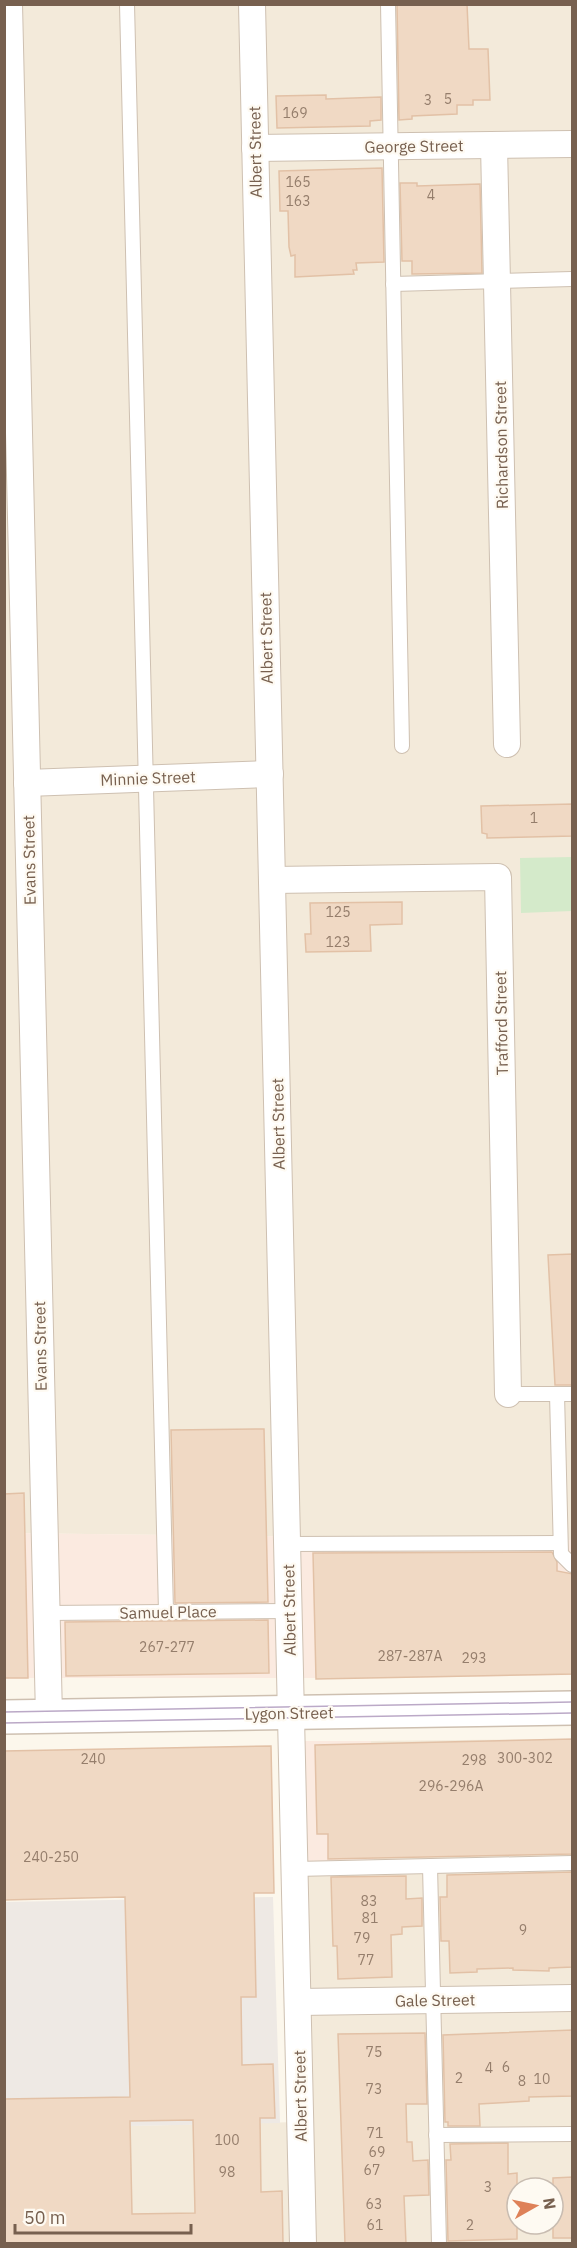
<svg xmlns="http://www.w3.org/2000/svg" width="577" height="2248" font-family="'IBM Plex Sans',sans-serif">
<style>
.residential{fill:#f3eada;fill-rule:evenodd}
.commercial{fill:#fbeae0}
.industrial{fill:#eee9e4}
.green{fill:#d4eaca}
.building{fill:#f0d9c4;stroke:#e2c1a6;stroke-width:1.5;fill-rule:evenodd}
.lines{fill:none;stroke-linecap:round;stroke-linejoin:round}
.service-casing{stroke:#cec0b1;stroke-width:16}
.minor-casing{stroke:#cec0b1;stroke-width:28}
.tertiary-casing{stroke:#cec0b1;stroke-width:36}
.service{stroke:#fff;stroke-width:14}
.minor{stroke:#fff;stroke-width:26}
.tertiary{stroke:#fff;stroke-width:33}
.tram{stroke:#bba9c7;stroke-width:1.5}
.labels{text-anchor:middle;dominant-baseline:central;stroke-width:4.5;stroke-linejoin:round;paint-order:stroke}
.number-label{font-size:14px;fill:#957e6c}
.street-label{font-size:16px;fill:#77604f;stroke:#fefaf2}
</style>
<rect width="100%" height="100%" fill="#fcf7ec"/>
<g class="residential">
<polygon points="5,5 572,5 572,1540 5,1533"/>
<path d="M572,1739V2243H5L130,2126L300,2122L295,1869L374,1867L371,1741ZM517,2188H553V2224H517Z"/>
</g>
<g class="commercial">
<polygon points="5,1533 572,1540 572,1675 399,1678 5,1678"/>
<polygon points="292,1741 371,1741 374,1867 295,1869"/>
</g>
<polygon class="industrial" points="273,1897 280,2123 130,2126 132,2195 5,2197 4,1902"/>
<polygon class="green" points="572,857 572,911 521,913 520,858"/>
<g class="building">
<polygon points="397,4 467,4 469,49 488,49 490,100 473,100 473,105 457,105 457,114 412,116 412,119 399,120"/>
<polygon points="326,95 326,99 381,97 381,120 370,121 370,126 277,128 276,96"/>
<polygon points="382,168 384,262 356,263 357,270 353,270 354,274 295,277 295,255 291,256 289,247 288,211 280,211 279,171"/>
<polygon points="400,183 417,183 417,186 480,184 482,273 412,274 412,261 402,261"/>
<polygon points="573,804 573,836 487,838 487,834 482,833 481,806"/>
<polygon points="402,902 402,924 370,925 371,951 306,952 305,934 311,934 310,903"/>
<polygon points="573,1254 573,1385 555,1385 548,1255"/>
<polygon points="264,1429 268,1602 175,1603 171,1430"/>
<polygon points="24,1493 28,1678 4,1678 4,1494"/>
<polygon points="552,1552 557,1562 557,1571 573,1574 573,1674 316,1679 313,1553"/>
<polygon points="268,1620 269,1673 66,1676 65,1622"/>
<polygon points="573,1739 573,1854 328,1859 328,1834 317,1834 315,1745"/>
<path d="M271,1746L274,1893H254L256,1997H241L242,2065L273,2064L275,2118H260L261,2192L282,2191L283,2244H4V2099L130,2097L125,1897L4,1900V1751ZM193,2120L195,2213L132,2214L130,2121Z"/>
<polygon points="573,1872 573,1967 549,1968 549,1971 513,1970 513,1968 477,1969 477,1972 450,1973 449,1941 441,1941 440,1897 447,1897 447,1875"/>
<polygon points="406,1876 406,1899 422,1898 422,1926 402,1927 402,1934 391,1935 392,1977 338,1979 337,1946 333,1946 331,1877"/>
<polygon points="573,2030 573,2096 529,2097 529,2101 479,2104 480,2126 448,2126 448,2122 445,2122 443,2035"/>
<polygon points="425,2033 427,2104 406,2104 407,2142 412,2142 413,2161 428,2160 429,2195 404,2196 406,2244 345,2244 338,2034"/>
<polygon points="508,2143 508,2174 517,2173 517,2239 448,2241 446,2160 451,2160 450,2144"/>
<polygon points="573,2177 573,2238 553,2238 553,2178"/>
</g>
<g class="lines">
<defs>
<g id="service">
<polyline points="127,4 166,1612"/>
<polyline points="388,4 402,746"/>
<polyline points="393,284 572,279"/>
<polyline points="508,1394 572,1394"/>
<polyline points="557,1394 561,1554 572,1565"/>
<polyline points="287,1544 560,1543"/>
<polyline points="46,1613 289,1611"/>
<polyline points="430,1866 439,2244"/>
<polyline points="295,1869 572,1863"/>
<polyline points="436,2135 572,2134"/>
</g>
<g id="minor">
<polyline points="9,4 49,1716"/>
<polyline points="252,4 303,2244"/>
<polyline points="494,145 507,744"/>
<polyline points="255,148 572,144"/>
<polyline points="27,783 270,774"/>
<polyline points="272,880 498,877 508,1394"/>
<polyline points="298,2002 572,1998"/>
</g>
<polyline id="tertiary" points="4,1717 572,1708"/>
</defs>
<use href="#service" class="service-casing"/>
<use href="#minor" class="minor-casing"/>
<use href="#tertiary" class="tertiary-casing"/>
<use href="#service" class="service"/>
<use href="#minor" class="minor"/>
<use href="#tertiary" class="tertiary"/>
<g class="tram">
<polyline points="4,1712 572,1702"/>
<polyline points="4,1723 572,1713"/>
</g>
</g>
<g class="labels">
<g class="number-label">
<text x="448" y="99">5</text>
<text x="428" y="100">3</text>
<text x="295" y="113">169</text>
<text x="298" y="182">165</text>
<text x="431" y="195">4</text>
<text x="298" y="201">163</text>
<text x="534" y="818">1</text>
<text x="338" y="912">125</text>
<text x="338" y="942">123</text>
<text x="167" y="1647">267-277</text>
<text x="410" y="1656">287-287A</text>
<text x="474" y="1658">293</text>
<text x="525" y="1758">300-302</text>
<text x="93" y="1759">240</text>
<text x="474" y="1760">298</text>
<text x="451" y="1786">296-296A</text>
<text x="51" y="1857">240-250</text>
<text x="369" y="1901">83</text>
<text x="370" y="1918">81</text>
<text x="523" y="1930">9</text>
<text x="362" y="1938">79</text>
<text x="366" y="1960">77</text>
<text x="374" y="2052">75</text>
<text x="506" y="2067">6</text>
<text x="489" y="2068">4</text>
<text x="459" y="2078">2</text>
<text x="542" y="2079">10</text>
<text x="522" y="2081">8</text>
<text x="374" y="2089">73</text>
<text x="375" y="2133">71</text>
<text x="227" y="2140">100</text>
<text x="377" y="2152">69</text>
<text x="372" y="2170">67</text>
<text x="227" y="2172">98</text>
<text x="488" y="2187">3</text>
<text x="374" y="2204">63</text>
<text x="375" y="2225">61</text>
<text x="470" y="2225">2</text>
</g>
<g class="street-label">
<text transform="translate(414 146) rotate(-1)">George Street</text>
<text transform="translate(255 152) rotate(-91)">Albert Street</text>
<text transform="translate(501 445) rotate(-91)">Richardson Street</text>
<text transform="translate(266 638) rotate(-91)">Albert Street</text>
<text transform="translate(148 778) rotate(-2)">Minnie Street</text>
<text transform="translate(29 860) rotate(-91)">Evans Street</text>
<text transform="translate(501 1023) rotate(-91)">Trafford Street</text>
<text transform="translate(278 1124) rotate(-91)">Albert Street</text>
<text transform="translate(40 1346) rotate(-91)">Evans Street</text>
<text transform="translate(289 1610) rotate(-91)">Albert Street</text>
<text transform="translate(168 1612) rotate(-1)">Samuel Place</text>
<text transform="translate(289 1713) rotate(-1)">Lygon Street</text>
<text transform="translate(435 2000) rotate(-1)">Gale Street</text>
<text transform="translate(300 2096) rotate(-91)">Albert Street</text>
</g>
</g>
<rect width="577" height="2248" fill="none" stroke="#77604f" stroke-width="12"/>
<g transform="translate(535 2206) rotate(81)"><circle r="28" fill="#fefaf2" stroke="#c8bcb1" stroke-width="1.5"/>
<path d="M0-4.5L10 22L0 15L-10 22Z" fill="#de8158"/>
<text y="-9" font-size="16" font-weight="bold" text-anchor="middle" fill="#77604f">N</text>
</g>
<path d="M15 2224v9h176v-9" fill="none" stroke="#77604f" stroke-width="3"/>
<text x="24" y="2224" font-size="18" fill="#77604f" stroke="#fefaf2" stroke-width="4.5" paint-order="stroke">50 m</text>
</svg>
